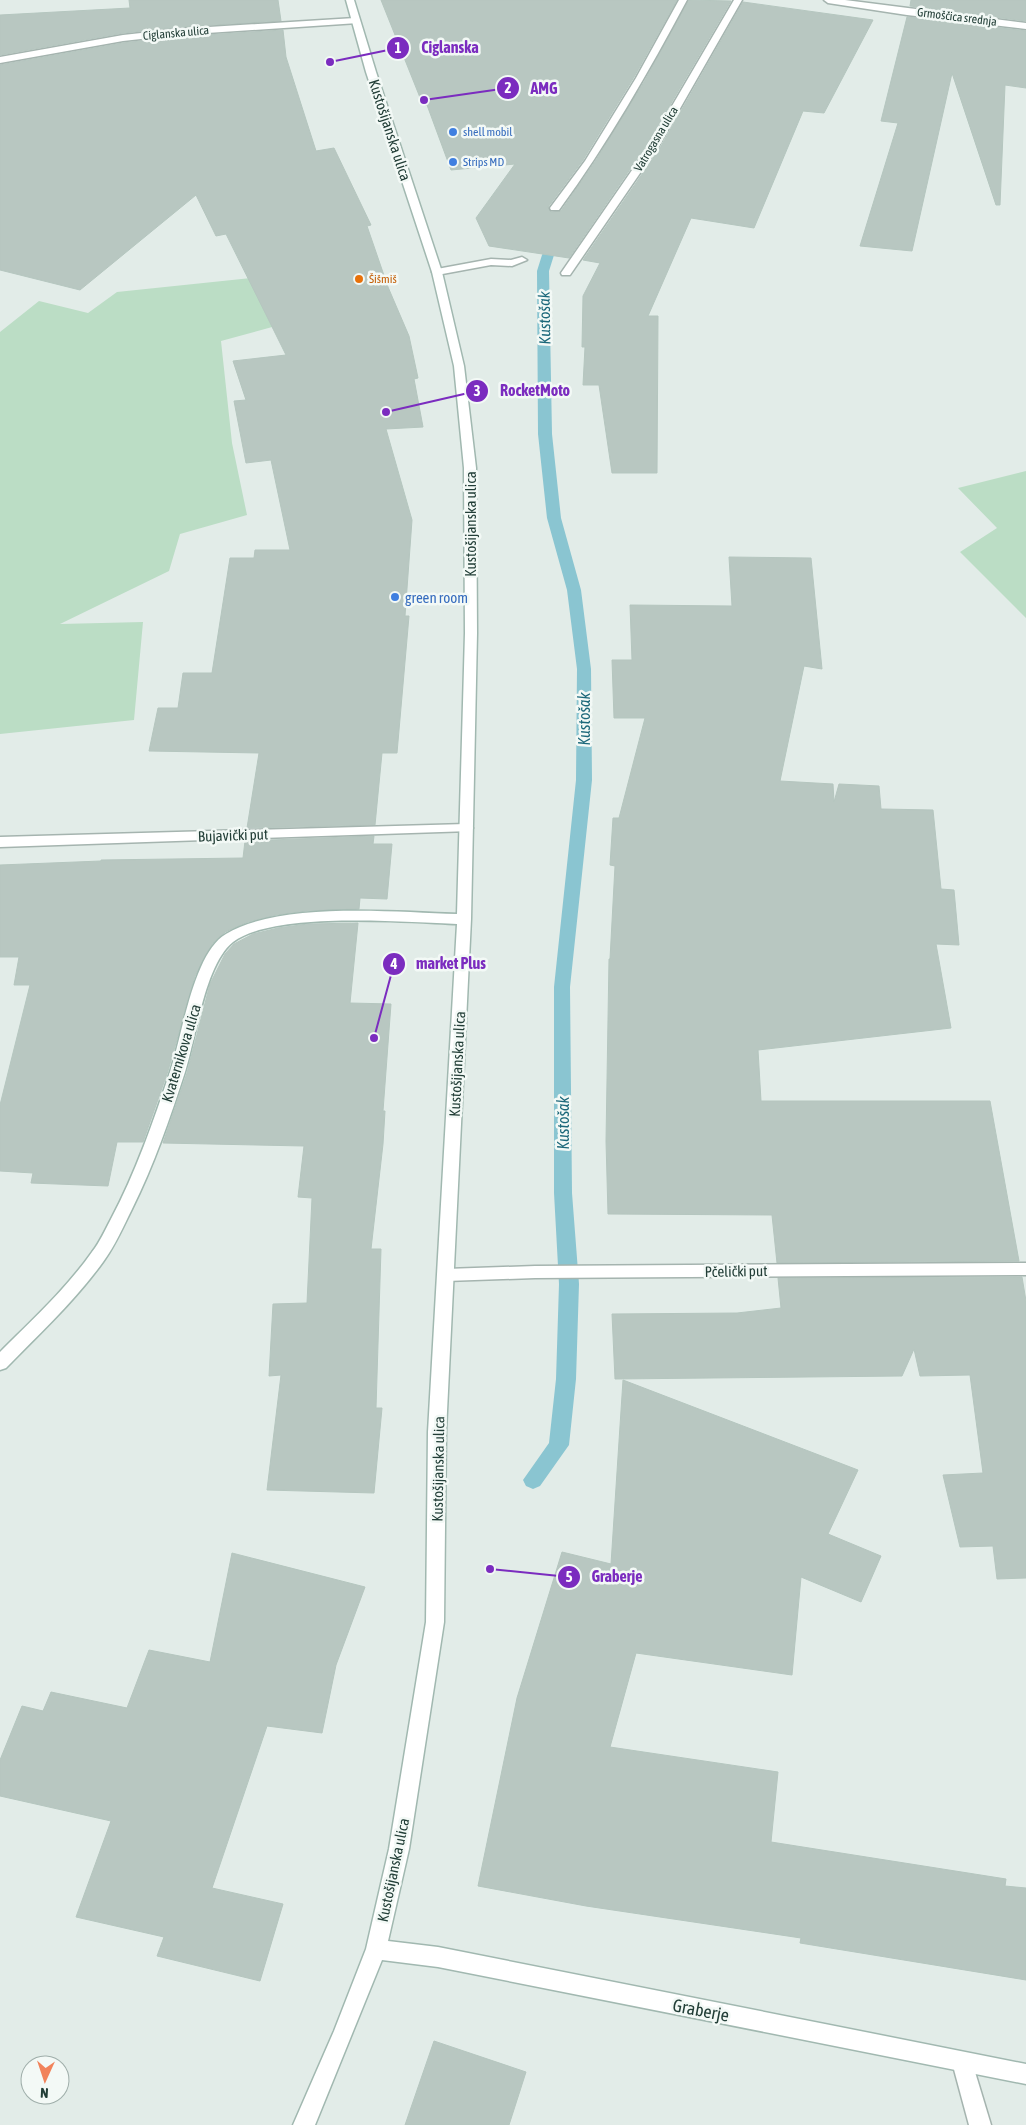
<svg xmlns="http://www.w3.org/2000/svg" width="1026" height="2125" font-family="'Asap Condensed',sans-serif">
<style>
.green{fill:#bbddc5}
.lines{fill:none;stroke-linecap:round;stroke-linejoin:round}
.stream{fill:#8ac5d1;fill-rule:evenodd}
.building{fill:#b8c7c1;stroke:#b5c6bf}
.lane-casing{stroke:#a5b4af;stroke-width:3}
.street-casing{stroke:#a5b4af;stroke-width:3}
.secondary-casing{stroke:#a1b8b0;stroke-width:3}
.lane{fill:#fff;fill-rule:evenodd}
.street{fill:#fff;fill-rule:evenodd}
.secondary{fill:#fff;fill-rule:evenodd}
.shop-dot{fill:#3f7fe0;stroke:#f3f9f6;stroke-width:2}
.food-dot{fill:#e8710a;stroke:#f3f9f6;stroke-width:2}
.labels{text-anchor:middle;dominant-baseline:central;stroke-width:5;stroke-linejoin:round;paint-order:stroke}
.far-street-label{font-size:12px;fill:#223e37;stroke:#f3f9f6}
.far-shop-label{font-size:12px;fill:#366cbe;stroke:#f3f9f6;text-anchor:start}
.far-food-label{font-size:12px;fill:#c56008;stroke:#f3f9f6;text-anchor:start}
.street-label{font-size:15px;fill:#223e37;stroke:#f3f9f6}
.shop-label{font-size:15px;fill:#366cbe;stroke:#f3f9f6;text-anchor:start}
.water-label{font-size:16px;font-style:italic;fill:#1c687a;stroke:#f3f9f6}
.near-street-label{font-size:18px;fill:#223e37;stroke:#f3f9f6}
.leader{fill:none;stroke:#7b2cbf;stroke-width:2}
.callout-dot{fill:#7b2cbf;stroke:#f3f9f6;stroke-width:2}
.mark-label{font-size:15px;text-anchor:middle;font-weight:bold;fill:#fff}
.callout-label{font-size:16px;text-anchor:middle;font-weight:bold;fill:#7b2cbf;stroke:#f3f9f6;stroke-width:5;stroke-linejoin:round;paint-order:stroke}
</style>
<rect width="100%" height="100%" fill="#e2ece8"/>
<g class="green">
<polygon points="309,272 323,313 221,341 232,443 247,515 180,534 169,571 60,624 143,622 134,720 0,734 0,332 39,301 88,313 117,292"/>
<polygon points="1026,471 1026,618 960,552 997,528 958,488"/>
</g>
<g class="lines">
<polygon class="stream" points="560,232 566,236 554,255 549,271 552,434 561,518 581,590 591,669 592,780 570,987 572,1193 579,1284 576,1379 569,1445 540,1486 533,1489 526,1486 523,1480 549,1443 556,1379 559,1284 554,1193 554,987 576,780 577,669 567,590 547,518 538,434 537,271 542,255 556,233"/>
</g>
<g class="building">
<polygon points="129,0 278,0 281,21 177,27 123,33 0,55 0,15 130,8"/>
<polygon points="381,0 677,0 634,77 583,160 548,207 551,212 561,211 596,160 644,82 689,0 731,1 646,146 569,258 489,246 476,218 515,164 451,170 427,105 423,105"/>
<polygon points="911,0 1026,0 1026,21 910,6"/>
<polygon points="743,2 873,20 824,113 803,111 754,228 691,218 648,316 658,316 657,473 612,473 599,385 583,385 585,347 582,347 583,296 600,263 583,260 660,148"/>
<polygon points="907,17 1026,31 1026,88 1005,85 1000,205 996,205 952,73 912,251 860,246 898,123 881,121"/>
<polygon points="283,30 286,57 316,151 334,148 371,225 367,226 388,287 409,336 418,378 414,379 423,427 386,429 412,520 405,616 409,616 397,753 382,753 375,825 247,828 259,753 149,751 158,708 178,708 183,673 212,673 230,558 254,558 255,550 290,550 271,460 246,463 234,401 246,400 233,361 286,355 226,234 216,236 196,195 80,290 0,270 0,65 123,43 177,37"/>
<polygon points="729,557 811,558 822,669 804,666 780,781 833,784 834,802 839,784 879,786 881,809 933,810 941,889 954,890 959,945 936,944 951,1028 758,1050 761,1101 990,1101 1019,1261 777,1263 772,1215 608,1214 606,1141 609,959 610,959 615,866 610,865 613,818 619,818 645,718 614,718 612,660 632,660 630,605 732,606"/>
<polygon points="374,836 373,844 392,844 387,899 360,898 359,909 306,911 276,915 248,922 225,932 213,943 195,976 168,1071 143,1142 117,1142 108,1186 31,1183 33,1173 0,1171 0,1105 30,985 14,985 19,957 0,957 0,865 101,861 101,860 243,858 245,841"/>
<polygon points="358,923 350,1003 391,1004 383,1111 385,1111 383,1144 371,1249 381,1249 376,1408 382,1408 374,1493 267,1490 281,1375 269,1376 273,1304 307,1303 312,1198 298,1197 304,1146 163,1143 187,1073 210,984 225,954 234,944 253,934 278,928 308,924"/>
<polygon points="1022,1277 1026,1301 1026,1578 997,1579 993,1546 960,1547 943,1475 983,1473 970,1375 920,1376 914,1349 902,1376 615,1379 612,1314 737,1313 781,1308 778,1278"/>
<polygon points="623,1380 858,1470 828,1534 881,1556 861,1602 801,1577 792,1675 636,1653 610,1747 778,1772 771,1842 1006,1879 1005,1886 1026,1888 1026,1980 800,1943 801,1938 586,1906 478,1886 517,1698 562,1552 611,1564"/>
<polygon points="232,1553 365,1587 336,1665 322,1733 267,1726 212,1888 283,1904 260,1981 157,1956 164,1937 76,1917 111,1821 0,1796 0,1760 22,1706 43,1711 51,1692 127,1708 149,1650 210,1662"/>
<polygon points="434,2041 526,2072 509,2125 405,2125"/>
</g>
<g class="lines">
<defs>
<g id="lane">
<path d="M679,0H687C648,73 608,143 559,210H551L550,208L585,161L636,78Z"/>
<polygon points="522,257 527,260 512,266 491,265 437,275 432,272 437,269 491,259 511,260"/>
</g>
<g id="street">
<polygon points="734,0 742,0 658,147 570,275 562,275 561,273 648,147"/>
<polygon points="824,0 845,0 1026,23 1026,29 907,15 828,3"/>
<polygon points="355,18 358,19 358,23 177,35 123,41 0,63 0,57 123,35 177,29"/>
<polygon points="466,824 471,825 473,828 471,831 0,847 0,837"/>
<polygon points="1026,1263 1026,1275 535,1278 446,1281 440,1279 438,1275 440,1271 446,1269 535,1266"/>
<polygon points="962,2052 969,2055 972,2062 991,2125 969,2125 952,2062 955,2055"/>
</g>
<path id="secondary" d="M346,0H354L376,72L442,272L464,366L476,468L477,633L471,919L446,1432L444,1622L409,1849L388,1941L438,1947L1026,2064V2084L438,1967L382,1960L315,2125H293L334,2031L366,1949L389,1849L426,1622L428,1432L457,924C404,922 274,911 233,942C205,964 196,1037 185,1072C170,1118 154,1165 132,1209C123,1227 115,1246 103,1262C75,1301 39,1334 6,1368L0,1370V1352C32,1320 66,1289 92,1252C100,1242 105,1230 111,1219C136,1172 153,1122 170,1072C182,1037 193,953 226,934C281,901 393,912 457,914L465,633L464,468L454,366L432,272L366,72Z"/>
</defs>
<use href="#lane" class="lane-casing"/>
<use href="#street" class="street-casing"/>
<use href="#secondary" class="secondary-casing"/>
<use href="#lane" class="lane"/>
<use href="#street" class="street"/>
<use href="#secondary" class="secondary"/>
</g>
<g class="shop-dot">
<circle cx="453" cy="132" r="5"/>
<circle cx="453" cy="162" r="5"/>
<circle cx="395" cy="597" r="5"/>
</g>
<circle class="food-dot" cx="359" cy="279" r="5"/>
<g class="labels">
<g class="far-street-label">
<text transform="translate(957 17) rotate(7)">Grmoščica srednja</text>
<text transform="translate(176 33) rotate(-5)">Ciglanska ulica</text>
<text transform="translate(656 139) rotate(-59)">Vatrogasna ulica</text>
</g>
<g class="far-shop-label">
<text x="463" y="132">shell mobil</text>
<text x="463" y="162">Strips MD</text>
</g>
<g class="far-food-label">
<text x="369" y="279">Šišmiš</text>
</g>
<g class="street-label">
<text transform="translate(390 130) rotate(72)">Kustošijanska ulica</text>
<text transform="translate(470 524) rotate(-90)">Kustošijanska ulica</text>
<text transform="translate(233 835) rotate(-2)">Bujavički put</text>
<text transform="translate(181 1053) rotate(-73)">Kvaternikova ulica</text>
<text transform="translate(457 1064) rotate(-87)">Kustošijanska ulica</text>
<text transform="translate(736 1271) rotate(-1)">Pčelički put</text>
<text transform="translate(438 1469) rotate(-89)">Kustošijanska ulica</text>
<text transform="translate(393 1870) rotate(-78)">Kustošijanska ulica</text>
</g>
<g class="shop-label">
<text x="405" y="597">green room</text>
</g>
<g class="water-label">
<text transform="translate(544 318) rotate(-91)">Kustošak</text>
<text transform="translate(584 719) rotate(-90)">Kustošak</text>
<text transform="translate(563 1123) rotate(-90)">Kustošak</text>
</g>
<g class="near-street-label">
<text transform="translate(701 2010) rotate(11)">Graberje</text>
</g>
</g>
<path class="leader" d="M330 62L398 48M424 100L508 88M386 412L477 391M374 1038L394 964M490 1569L569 1577"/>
<g class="callout-dot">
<circle cx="330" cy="62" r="5"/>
<circle cx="424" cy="100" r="5"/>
<circle cx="386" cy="412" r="5"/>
<circle cx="374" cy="1038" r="5"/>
<circle cx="490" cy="1569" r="5"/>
<circle cx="398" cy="48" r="12"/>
<circle cx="508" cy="88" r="12"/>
<circle cx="477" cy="391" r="12"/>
<circle cx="394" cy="964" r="12"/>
<circle cx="569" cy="1577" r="12"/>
</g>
<g class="mark-label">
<text x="398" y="53">1</text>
<text x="508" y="93">2</text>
<text x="477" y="396">3</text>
<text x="394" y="969">4</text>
<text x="569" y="1582">5</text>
</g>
<g class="callout-label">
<text x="450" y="53">Ciglanska</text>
<text x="544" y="94">AMG</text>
<text x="535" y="396">RocketMoto</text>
<text x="451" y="969">market Plus</text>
<text x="617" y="1582">Graberje</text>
</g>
<g transform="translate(45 2080) rotate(183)"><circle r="24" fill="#f3f9f6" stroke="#9faeaa"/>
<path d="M0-4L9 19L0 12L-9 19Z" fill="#f1835b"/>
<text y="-8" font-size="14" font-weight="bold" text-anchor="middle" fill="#223e37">N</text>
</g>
</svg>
